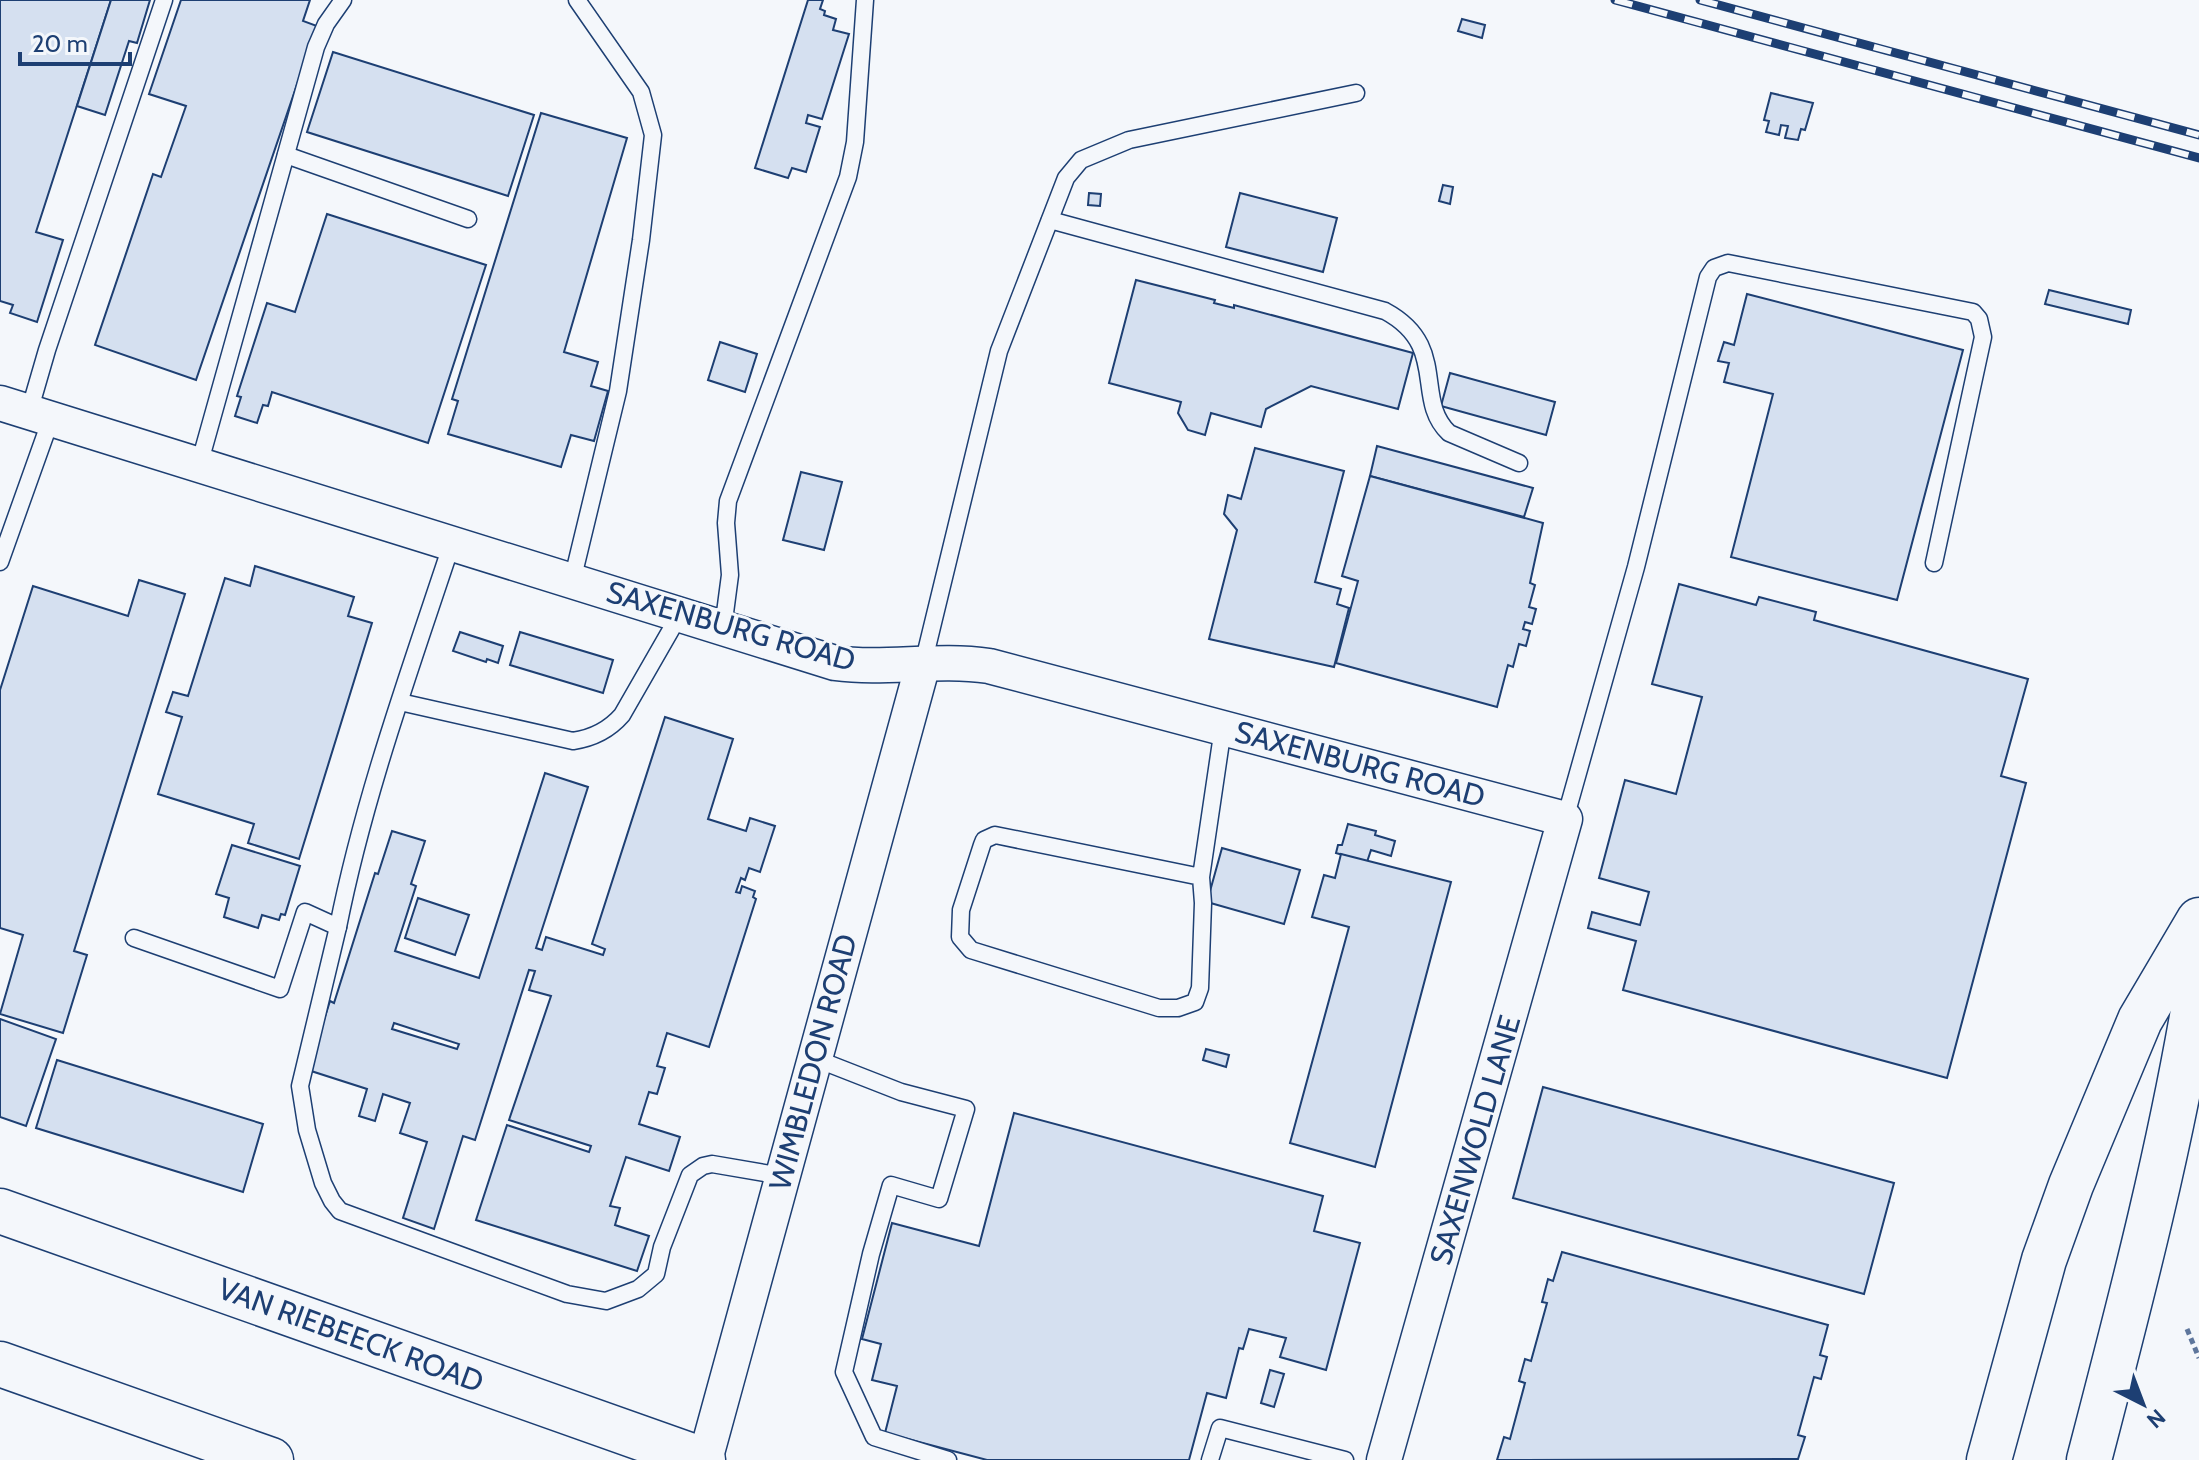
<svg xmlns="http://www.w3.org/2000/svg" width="2199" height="1460" font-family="Cabin,sans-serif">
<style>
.building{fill:#d5e0f0;stroke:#1d3f73;stroke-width:2;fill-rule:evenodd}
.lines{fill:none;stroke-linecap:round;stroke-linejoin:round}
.lane-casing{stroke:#1d3f73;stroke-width:19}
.street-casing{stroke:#1d3f73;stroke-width:37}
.primary-casing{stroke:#1d3f73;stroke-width:47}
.path{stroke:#5e769c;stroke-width:5;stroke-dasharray:6 4;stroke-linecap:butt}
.lane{stroke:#f4f7fb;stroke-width:16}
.street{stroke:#f4f7fb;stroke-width:34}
.primary{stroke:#f4f7fb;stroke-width:44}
.rail-casing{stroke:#1d3f73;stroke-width:9}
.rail{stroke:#f4f7fb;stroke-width:6;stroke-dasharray:18;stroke-linecap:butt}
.labels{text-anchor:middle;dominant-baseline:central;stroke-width:6;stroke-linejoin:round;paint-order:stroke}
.street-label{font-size:30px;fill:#1d3f73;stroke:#f4f7fb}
</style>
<rect width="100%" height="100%" fill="#f4f7fb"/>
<g class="building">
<polygon points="0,0 111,0 36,232 63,240 37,322 10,313 13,305 0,301"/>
<polygon points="111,0 150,0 137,43 129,41 105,115 77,106"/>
<polygon points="181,0 310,0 303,21 317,26 196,380 95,345 153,174 161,177 186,106 149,94"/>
<polygon points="808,0 823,0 820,9 825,11 824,15 836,19 833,30 849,34 822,119 808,115 806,123 820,127 806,172 792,168 788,178 755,168"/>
<polygon points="1462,19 1485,25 1482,38 1458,31"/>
<polygon points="333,52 534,115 508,196 307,132"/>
<polygon points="1771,93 1813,103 1805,130 1801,129 1798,140 1785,138 1788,126 1781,125 1779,135 1766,132 1769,121 1764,120"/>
<polygon points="541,113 627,138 564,352 598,362 591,386 608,391 594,441 571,435 561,467 448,434 458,401 452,399"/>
<polygon points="1443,185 1453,187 1450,204 1439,201"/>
<polygon points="1089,193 1101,194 1100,206 1088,205"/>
<polygon points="1240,193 1337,218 1323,272 1226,247"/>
<polygon points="327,214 486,265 428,443 272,392 268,406 263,405 257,423 235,416 241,397 237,396 267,303 295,312"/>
<polygon points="1136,280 1215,300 1214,303 1234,308 1234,305 1413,353 1398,409 1311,386 1266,409 1261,427 1211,413 1205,435 1188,430 1178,413 1181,402 1109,383"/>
<polygon points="2049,290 2131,310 2128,324 2045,304"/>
<polygon points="1747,294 1963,350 1897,600 1731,557 1773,394 1724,382 1729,363 1718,361 1724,342 1734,345"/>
<polygon points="720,342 757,354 745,392 708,380"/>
<polygon points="1450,373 1555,402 1546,435 1441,406"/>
<polygon points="1377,446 1533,488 1524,517 1370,476"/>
<polygon points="1255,448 1344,471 1315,582 1341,589 1337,604 1349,608 1334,667 1209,639 1237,530 1224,514 1228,495 1241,499"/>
<polygon points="801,472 842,482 824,550 783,540"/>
<polygon points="1370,476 1543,523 1530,583 1535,585 1529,607 1536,609 1532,624 1525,622 1523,629 1530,631 1526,646 1519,644 1513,667 1508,665 1497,707 1336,663 1358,581 1342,576"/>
<polygon points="255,566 354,597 348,616 372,623 299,859 248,843 254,824 158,794 182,717 166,712 173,692 188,696 225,578 250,586"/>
<polygon points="139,580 185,594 74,951 87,955 63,1033 0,1014 23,935 0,928 0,690 33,586 128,616"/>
<polygon points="1679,584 1756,605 1759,597 1816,612 1814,620 2028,679 2001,776 2026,783 1947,1078 1623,990 1636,941 1588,928 1592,912 1640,925 1649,892 1599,878 1625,780 1676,794 1702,697 1652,684"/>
<polygon points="460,632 503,646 498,663 487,659 486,662 453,651"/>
<polygon points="520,632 613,660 603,693 510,665"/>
<path d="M665,717L733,739L708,819L746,831L750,818L775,826L760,872L749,868L745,880L741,878L736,892L740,893L742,886L755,891L753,897L756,899L709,1047L667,1033L657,1066L665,1068L657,1094L649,1092L639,1124L680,1137L669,1171L626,1157L610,1206L620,1208L615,1225L649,1236L637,1271L476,1220L507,1125L589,1152L591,1146L509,1120L551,996L529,990L535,971L529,970L475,1140L463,1136L434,1229L403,1218L427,1142L400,1133L410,1103L383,1094L375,1121L359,1116L367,1089L308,1070L330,1001L334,1003L375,873L378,874L392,831L425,841L411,884L416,886L395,951L479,978L545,773L588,787L536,948L542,950L546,937L603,955L605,949L592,944ZM394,1023L459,1044L457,1049L392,1029Z"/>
<polygon points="1348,824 1376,831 1375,835 1395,841 1391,856 1371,850 1367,862 1336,853 1338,845 1342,845"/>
<polygon points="232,845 300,866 285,915 281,914 279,920 262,915 258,928 224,917 229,898 216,894"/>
<polygon points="1222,848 1300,870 1284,924 1207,902"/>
<polygon points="1341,854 1451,882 1375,1167 1290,1143 1349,927 1312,917 1324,875 1335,878"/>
<polygon points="418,898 469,915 455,955 405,938"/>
<polygon points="0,1019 56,1039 26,1126 0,1117"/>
<polygon points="1206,1049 1229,1055 1226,1067 1203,1060"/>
<polygon points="57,1060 263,1124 243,1192 36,1128"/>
<polygon points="1543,1087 1894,1183 1864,1294 1513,1198"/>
<polygon points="1014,1113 1323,1196 1314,1231 1360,1243 1326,1370 1280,1357 1286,1338 1249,1329 1243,1349 1239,1348 1226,1398 1207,1393 1189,1460 987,1460 885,1433 897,1386 872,1380 881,1344 862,1339 892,1223 979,1246"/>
<polygon points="1562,1252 1828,1325 1820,1355 1827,1357 1821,1379 1814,1377 1798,1435 1805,1437 1798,1459 1497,1460 1504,1437 1510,1439 1525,1383 1519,1381 1525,1359 1531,1361 1547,1303 1542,1302 1548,1279 1553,1281"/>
<polygon points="1270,1370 1284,1374 1274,1407 1261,1403"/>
</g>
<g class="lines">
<defs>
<g id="lane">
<polyline points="286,155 468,219"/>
<path d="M1050,220L1385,311C1450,346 1413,399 1449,433L1519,463"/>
<polyline points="29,412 47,350 164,0"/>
<polyline points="199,465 316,47 326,24 343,0"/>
<polyline points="0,562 51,419"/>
<polyline points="572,581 618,391 641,240 653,135 641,92 577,0"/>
<polyline points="723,628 730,575 726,523 728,501 848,177 855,142 865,0"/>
<polyline points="923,664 999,351 1066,178 1081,160 1129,140 1356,93"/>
<path d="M400,702L573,741C593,738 609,730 622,715L680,614"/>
<polyline points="1565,819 1636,567 1708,277 1714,268 1728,263 1973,312 1979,319 1983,337 1934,563"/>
<polyline points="1201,877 995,835 984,840 982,845 961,910 960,937 971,950 1159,1008 1178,1008 1195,1002 1200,988 1203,903 1201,877 1223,728"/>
<polyline points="338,927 300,1086 307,1130 323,1183 332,1201 340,1211 567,1294 606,1301 638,1289 656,1274 662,1247 690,1175 703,1166 712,1164 782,1176"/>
<path d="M134,938L280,989L305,912L338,927C364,796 410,670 452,543"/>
<polyline points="814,1058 901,1092 966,1109 939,1199 891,1185 871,1254 844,1372 874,1437 948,1460"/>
<polyline points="1210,1460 1220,1428 1345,1460"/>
</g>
<g id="street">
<path d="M0,403L835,663C886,670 937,658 989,666L1565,819L1384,1460"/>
<polyline points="705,1460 923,664"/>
</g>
<g id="primary">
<polyline points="0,1211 703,1460"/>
<polyline points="0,1364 271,1460"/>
<polyline points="1989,1460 2044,1260 2071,1185 2140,1020 2199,920"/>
<path d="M2089,1460C2131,1299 2173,1139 2199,975"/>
</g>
</defs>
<use href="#lane" class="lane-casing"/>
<use href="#street" class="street-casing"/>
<use href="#primary" class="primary-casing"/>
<polyline class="path" points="2187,1329 2199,1358"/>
<use href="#lane" class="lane"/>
<use href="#street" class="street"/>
<use href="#primary" class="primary"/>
<defs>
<g id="rail">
<polyline points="1615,0 2199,158"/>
<polyline points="1700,0 2199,135"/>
</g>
</defs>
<use href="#rail" class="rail-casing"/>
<use href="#rail" class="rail"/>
</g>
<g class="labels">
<g class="street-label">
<text transform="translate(731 626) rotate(16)">SAXENBURG ROAD</text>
<text transform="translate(1360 764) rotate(15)">SAXENBURG ROAD</text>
<text transform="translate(813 1062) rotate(-75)">WIMBLEDON ROAD</text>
<text transform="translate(1475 1140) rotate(-74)">SAXENWOLD LANE</text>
<text transform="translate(351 1335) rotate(20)">VAN RIEBEECK ROAD</text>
</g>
</g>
<g transform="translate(2143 1404) rotate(138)" stroke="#f4f7fb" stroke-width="6" paint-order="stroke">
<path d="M0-6L14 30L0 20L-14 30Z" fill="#1d3f73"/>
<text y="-12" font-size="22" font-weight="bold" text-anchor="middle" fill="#1d3f73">N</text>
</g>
<path d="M20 52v12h110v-12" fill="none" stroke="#1d3f73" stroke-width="4"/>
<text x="32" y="52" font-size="24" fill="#1d3f73" stroke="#f4f7fb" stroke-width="6" paint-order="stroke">20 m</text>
</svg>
